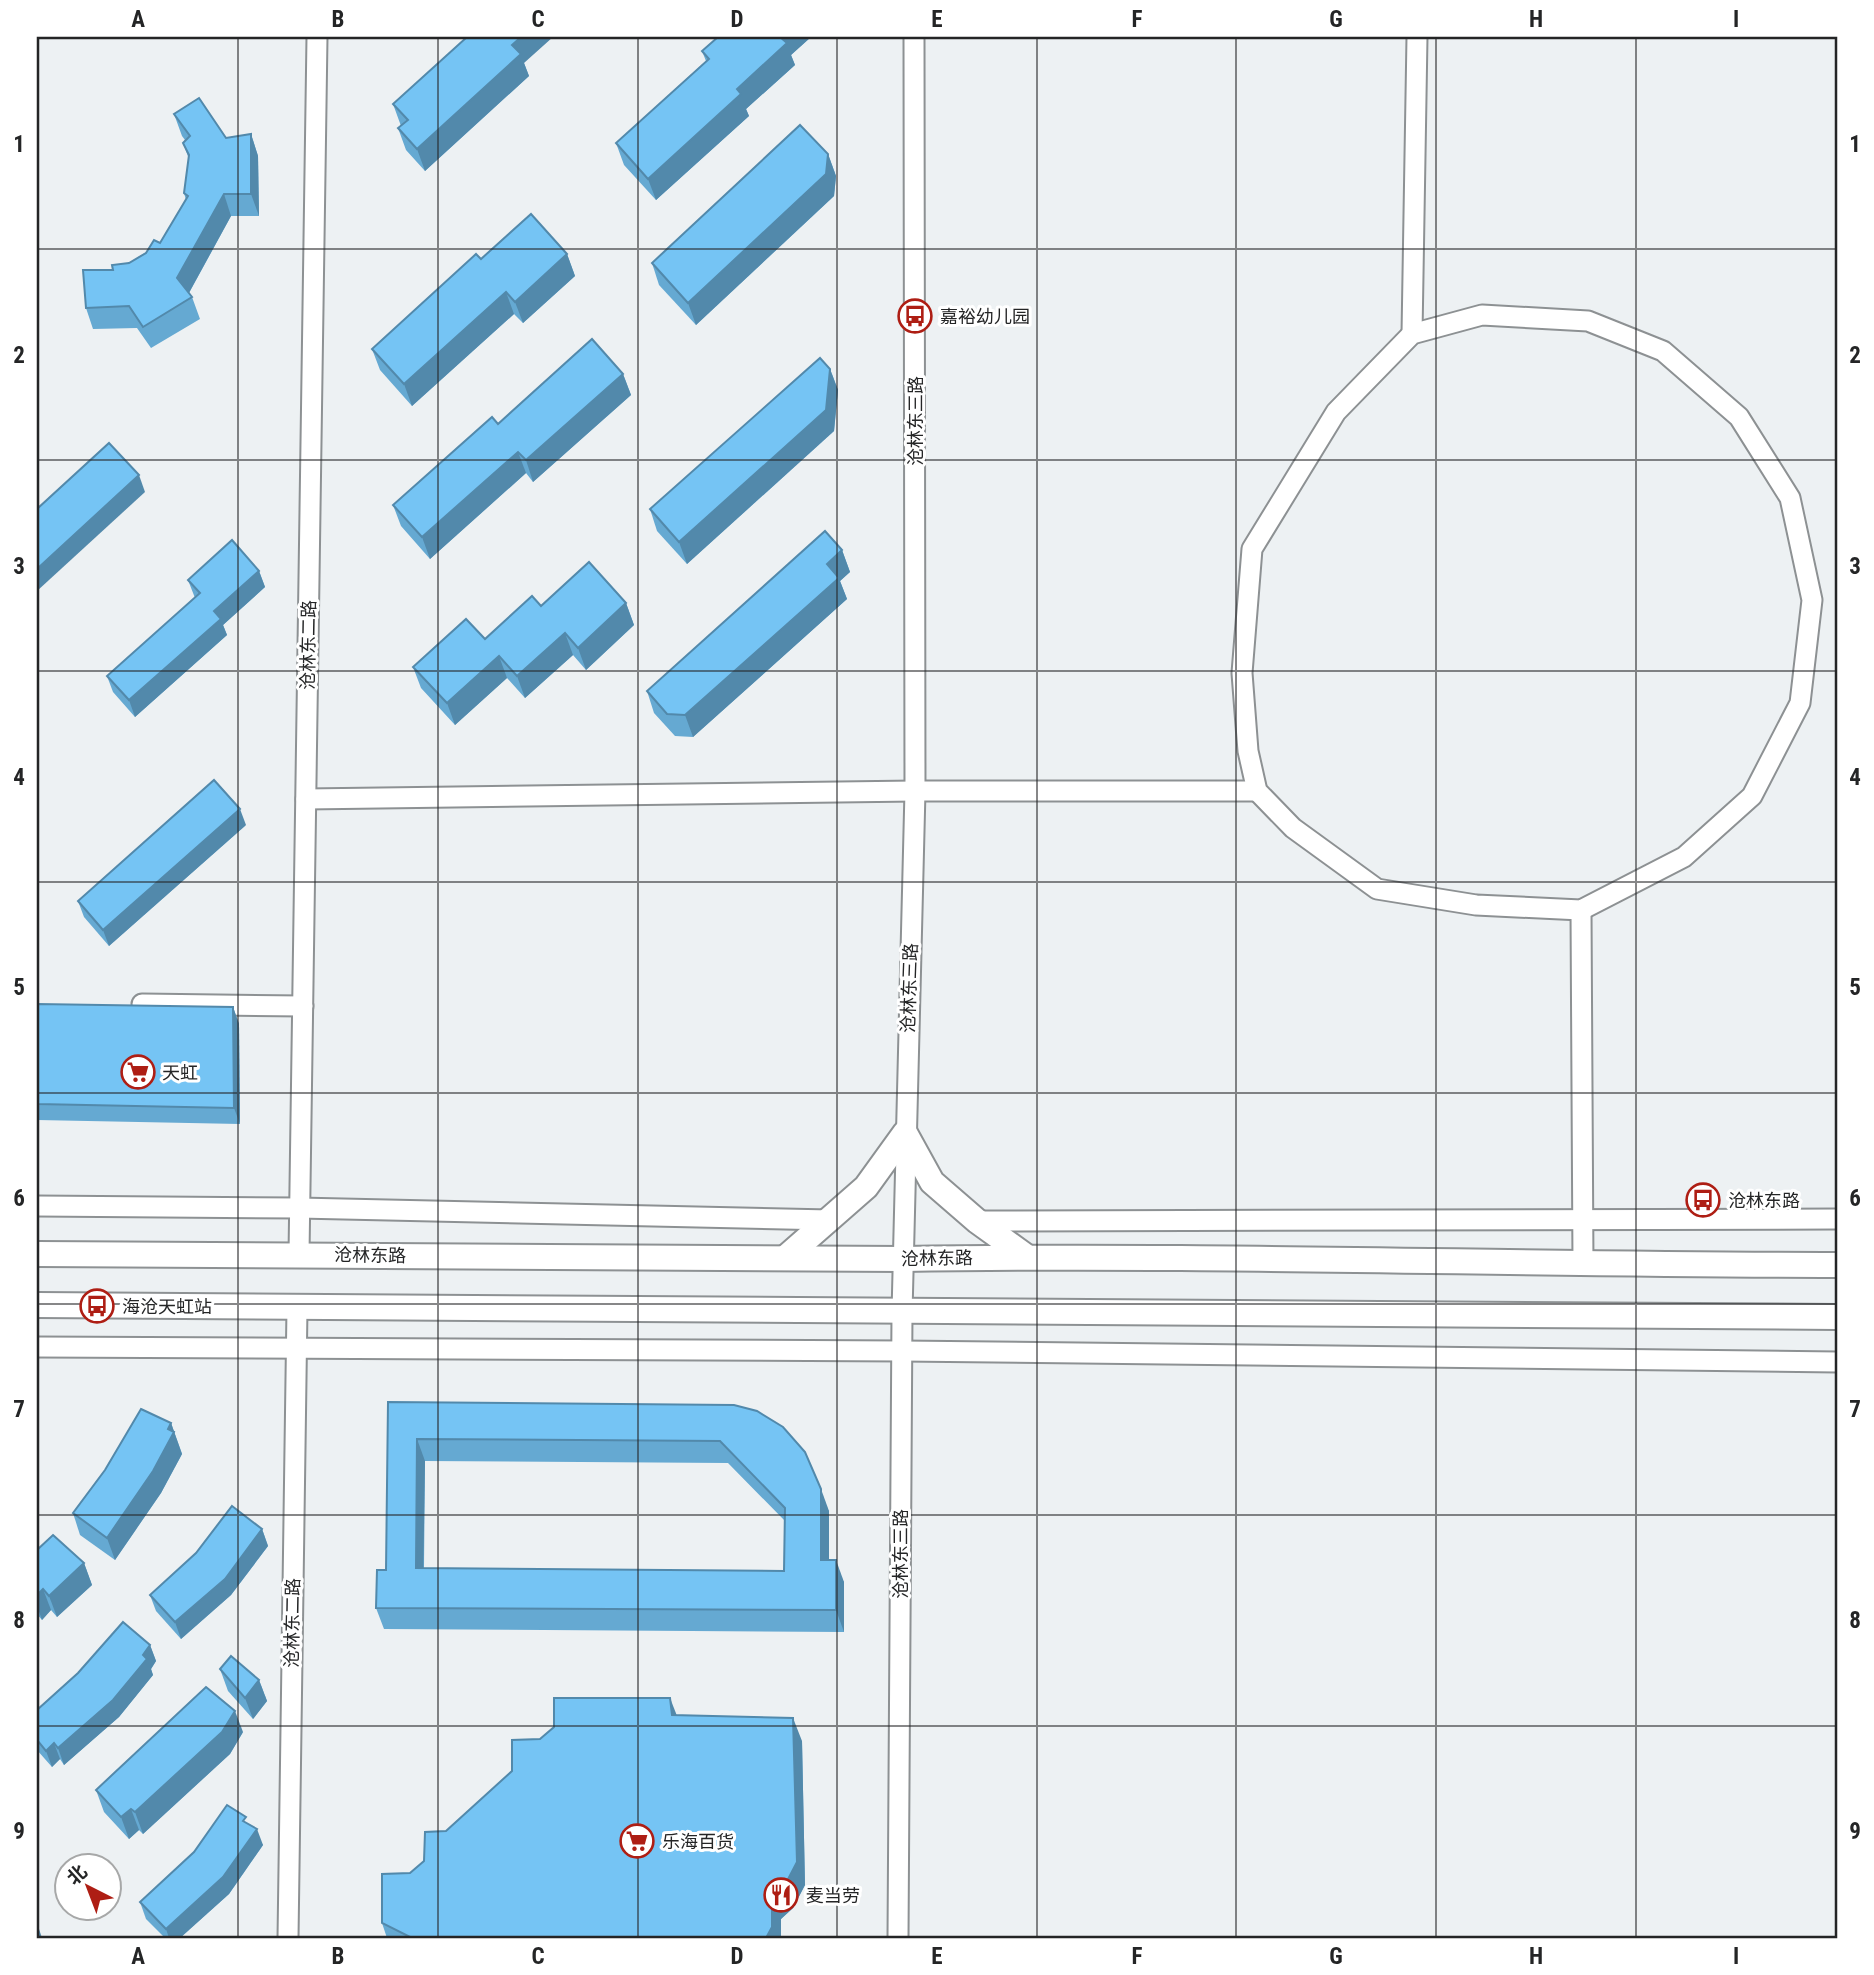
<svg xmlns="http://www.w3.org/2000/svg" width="1874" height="1975" font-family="'Roboto Condensed','Noto Sans SC',sans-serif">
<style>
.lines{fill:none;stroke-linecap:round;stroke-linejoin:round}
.minor-casing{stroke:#8d9193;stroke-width:23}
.tertiary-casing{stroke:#8d9193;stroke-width:28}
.minor{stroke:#fff;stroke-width:19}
.tertiary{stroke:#fff;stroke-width:24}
.wall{fill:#65a9d2;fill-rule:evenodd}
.shaded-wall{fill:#5289ab}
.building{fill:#75c4f4;stroke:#5289ab;stroke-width:2;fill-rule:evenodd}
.grid{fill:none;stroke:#242526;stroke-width:2;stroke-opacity:0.55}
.labels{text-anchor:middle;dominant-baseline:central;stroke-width:6;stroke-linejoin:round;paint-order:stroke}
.poi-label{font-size:18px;fill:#242526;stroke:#fff;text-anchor:start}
.street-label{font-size:18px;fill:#242526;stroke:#fff}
.neatline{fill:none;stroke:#242526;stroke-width:2.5}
.grid-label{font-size:23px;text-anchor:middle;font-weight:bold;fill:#242526}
</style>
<rect width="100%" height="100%" fill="#edf1f3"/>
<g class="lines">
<defs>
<g id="minor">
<polygon points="1482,315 1588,321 1663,351 1739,417 1790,498 1812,600 1800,703 1752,796 1684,857 1581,910 1476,905 1377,889 1293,828 1257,791 1248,751 1242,673 1252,549 1336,412 1412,334"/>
<polyline points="1412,334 1417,37"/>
<polyline points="306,799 915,791 1257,791"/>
<polyline points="1581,910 1583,1265"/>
<polyline points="142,1004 303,1006"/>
<polyline points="37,1206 299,1208 830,1220"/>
<polyline points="977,1221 1837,1219"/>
<polyline points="299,1254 317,37"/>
<polyline points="37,1347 902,1351 1837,1362"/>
<polyline points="288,1938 297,1308"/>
<polyline points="898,1938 902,1313 915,791 914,37"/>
</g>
<g id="tertiary">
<path d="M37,1254L904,1259C1215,1254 1526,1265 1837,1265"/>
<polyline points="785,1258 866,1187 905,1133 932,1182 977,1221 1027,1257"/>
<polyline points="37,1305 1837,1317"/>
</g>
</defs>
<use href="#minor" class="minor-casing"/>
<use href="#tertiary" class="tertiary-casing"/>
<use href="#minor" class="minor"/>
<use href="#tertiary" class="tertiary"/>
</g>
<g class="wall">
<polygon points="718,37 811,37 791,55 795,65 746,109 749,116 656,200 624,165 616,143 706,61 702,51"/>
<polygon points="524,63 529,76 425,171 406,150 398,128 401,126 393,104"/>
<polygon points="174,114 226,138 251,134 258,156 259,216 231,216 189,293 192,297 200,319 151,348 137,328 93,329 86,308 113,270 129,263 160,243 186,200 184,193 189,159 183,143 185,140 182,136"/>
<polygon points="828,154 836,176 834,196 696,325 659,285 652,263"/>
<polygon points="567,254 575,276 523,323 514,314 412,406 380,370 372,349 481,259"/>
<polygon points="830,369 838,390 834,431 687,564 657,531 650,509"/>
<polygon points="623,374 631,395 533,482 526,473 430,559 401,526 393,505 498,424"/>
<polygon points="842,550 850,572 840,581 847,599 693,737 675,736 654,713 647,691"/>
<polygon points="259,571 265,587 223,625 227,635 135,717 113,692 107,676 195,598 188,580"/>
<polygon points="626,603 634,625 586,670 573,655 525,698 507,678 455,725 421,688 413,667 485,639 541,606"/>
<polygon points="246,825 109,946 84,917 78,901"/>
<polygon points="37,1004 233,1007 239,1024 240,1124 37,1120"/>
<path d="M388,1402L734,1405L829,1511V1560L844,1582V1632L384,1629L376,1608L386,1570ZM425,1461L728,1463L785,1521L784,1571L424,1568Z"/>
<polygon points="171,1423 182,1454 161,1493 115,1560 80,1535 73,1513"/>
<polygon points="262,1529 268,1546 231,1595 181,1639 156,1611 150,1595"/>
<polygon points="37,1550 84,1563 92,1585 57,1617 51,1610 42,1620 37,1614"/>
<polygon points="150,1645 156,1661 151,1669 153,1675 119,1717 64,1765 60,1759 52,1767 37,1750 37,1710"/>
<polygon points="220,1669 259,1680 267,1701 253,1719 228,1691"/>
<polygon points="677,1715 802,1741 805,1885 793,1908 781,1919 781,1938 387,1938 382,1923 410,1873 424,1861 446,1831 512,1771 540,1739"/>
<polygon points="243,1732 230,1754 143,1834 139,1830 129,1839 104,1812 96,1790"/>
<polygon points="248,1824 263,1845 229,1894 180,1938 165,1938 146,1919 140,1902"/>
</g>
<g class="shaded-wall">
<polygon points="521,37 553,37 524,63 529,76 425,171 417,149 512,45"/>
<polygon points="780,37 811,37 791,55 795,65 746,109 749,116 656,200 648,179 737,89"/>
<polygon points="251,134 258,156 259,216 251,194"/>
<polygon points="828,154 836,176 834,196 696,325 688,303"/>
<polygon points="224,194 231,216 185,300 177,278"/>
<polygon points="567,254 575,276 523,323 515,302"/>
<polygon points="506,292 514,314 412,406 404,384"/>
<polygon points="830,369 838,390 834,431 687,564 679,542"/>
<polygon points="623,374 631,395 533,482 526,460"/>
<polygon points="518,452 526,473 430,559 422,537"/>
<polygon points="139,475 145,492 37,591 37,569"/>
<polygon points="842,550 850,572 840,581 847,599 693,737 685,715 827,564"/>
<polygon points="259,571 265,587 223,625 227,635 135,717 129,700 214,611"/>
<polygon points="626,603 634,625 586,670 578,648"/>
<polygon points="565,633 573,655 525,698 517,676"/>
<polygon points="499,656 507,678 455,725 447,703"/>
<polygon points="240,809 246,825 109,946 103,930"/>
<polygon points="233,1007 239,1024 240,1124 234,1108"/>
<polygon points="171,1423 182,1454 161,1493 115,1560 107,1538"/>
<polygon points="417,1439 425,1461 423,1590 416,1568"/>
<polygon points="821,1489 829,1511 829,1582 821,1560"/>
<polygon points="262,1529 268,1546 231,1595 181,1639 175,1622"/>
<polygon points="836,1560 844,1582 844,1632 836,1610"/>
<polygon points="84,1563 92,1585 57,1617 49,1596"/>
<polygon points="43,1589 51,1610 42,1620 37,1606 37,1595"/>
<polygon points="150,1645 156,1661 151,1669 153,1675 119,1717 64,1765 58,1748 143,1655"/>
<polygon points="259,1680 267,1701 253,1719 245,1698"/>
<polygon points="670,1698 679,1721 672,1715"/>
<polygon points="235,1711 243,1732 230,1754 143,1834 135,1812"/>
<polygon points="793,1718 802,1741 805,1885 793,1908 781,1919 781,1938 766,1938"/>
<polygon points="54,1743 60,1759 52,1767 46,1751"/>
<polygon points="131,1809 139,1830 129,1839 121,1817"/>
<polygon points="257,1829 263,1845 229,1894 180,1938 169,1938 166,1929"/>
<polygon points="39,1929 42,1938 37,1938 37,1931"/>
</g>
<g class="building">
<polygon points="467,37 521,37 512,45 521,54 417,149 398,128 408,120 393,104"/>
<polygon points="718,37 780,37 787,43 737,89 741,94 648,179 616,143 709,59 702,51"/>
<polygon points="199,98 226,138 251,134 251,194 224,194 177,278 192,297 143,327 129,306 86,308 83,270 113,270 112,265 129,263 146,253 154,240 160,243 188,196 184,193 189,155 183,143 190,136 174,114"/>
<polygon points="800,125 828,154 826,174 688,303 652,263"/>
<polygon points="531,214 567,254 515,302 506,292 404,384 372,349 476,254 481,259"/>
<polygon points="592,339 623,374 526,460 518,452 422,537 393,505 492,417 498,424"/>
<polygon points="820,358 830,369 826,410 679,542 650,509"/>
<polygon points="109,443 139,475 37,569 37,509"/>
<polygon points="825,531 842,550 827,564 839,578 685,715 667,714 647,691"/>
<polygon points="232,540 259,571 214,611 221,619 129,700 107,676 200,593 188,580"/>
<polygon points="589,562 626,603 578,648 565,633 517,676 499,656 447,703 413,667 466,619 485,639 532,596 541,606"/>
<polygon points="214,780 240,809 103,930 78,901"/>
<polygon points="37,1004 233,1007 234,1108 37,1104"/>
<path d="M388,1402L734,1405L757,1411L783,1427L805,1452L821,1489V1560H836V1610L376,1608L377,1570H386ZM417,1439L720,1441L785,1508L784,1571L416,1568Z"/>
<polygon points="141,1409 171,1423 168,1429 174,1432 153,1471 107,1538 73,1513 105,1470"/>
<polygon points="232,1506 262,1529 225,1579 175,1622 150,1595 196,1553"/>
<polygon points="53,1535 84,1563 49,1596 43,1589 37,1595 37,1550"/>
<polygon points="123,1622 150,1645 143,1655 147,1659 113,1700 58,1748 54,1743 46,1751 37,1740 37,1710 78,1673"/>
<polygon points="231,1656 259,1680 245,1698 220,1669"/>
<polygon points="206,1687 235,1711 222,1732 135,1812 131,1809 121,1817 96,1790"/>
<polygon points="554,1698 670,1698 672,1715 793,1718 797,1862 785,1885 772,1896 772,1927 766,1938 412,1938 382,1923 382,1874 410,1873 424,1861 425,1832 446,1831 512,1771 512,1740 540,1739 554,1727"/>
<polygon points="227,1805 246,1817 243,1821 257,1829 223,1877 166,1929 140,1902 194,1852"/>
</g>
<path class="grid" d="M238,37V1938M438,37V1938M638,37V1938M837,37V1938M1037,37V1938M1236,37V1938M1436,37V1938M1636,37V1938M37,249H1837M37,460H1837M37,671H1837M37,882H1837M37,1093H1837M37,1304H1837M37,1515H1837M37,1726H1837"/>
<defs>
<symbol id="bus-ring" viewBox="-11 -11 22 22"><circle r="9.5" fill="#fff" stroke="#ae1e14" stroke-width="1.5"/><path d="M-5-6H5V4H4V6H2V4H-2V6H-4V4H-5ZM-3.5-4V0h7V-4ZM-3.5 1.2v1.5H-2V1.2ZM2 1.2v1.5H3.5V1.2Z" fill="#ae1e14"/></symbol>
<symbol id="supermarket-ring" viewBox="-11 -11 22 22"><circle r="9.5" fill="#fff" stroke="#ae1e14" stroke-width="1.5"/><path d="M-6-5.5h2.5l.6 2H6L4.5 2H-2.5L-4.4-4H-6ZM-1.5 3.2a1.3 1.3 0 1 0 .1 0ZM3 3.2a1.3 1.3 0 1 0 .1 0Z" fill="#ae1e14"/></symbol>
<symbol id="restaurant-ring" viewBox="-11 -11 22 22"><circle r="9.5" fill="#fff" stroke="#ae1e14" stroke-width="1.5"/><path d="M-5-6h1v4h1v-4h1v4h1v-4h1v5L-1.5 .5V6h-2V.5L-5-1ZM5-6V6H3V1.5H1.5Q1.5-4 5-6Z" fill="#ae1e14"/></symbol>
</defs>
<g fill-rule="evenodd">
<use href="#bus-ring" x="896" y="297" width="38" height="38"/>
<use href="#supermarket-ring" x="119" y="1053" width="38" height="38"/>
<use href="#bus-ring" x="1684" y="1181" width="38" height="38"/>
<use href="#bus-ring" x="78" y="1287" width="38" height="38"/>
<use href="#supermarket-ring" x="618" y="1822" width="38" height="38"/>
<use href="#restaurant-ring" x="762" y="1876" width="38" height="38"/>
</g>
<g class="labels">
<g class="poi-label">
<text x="940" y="316">嘉裕幼儿园</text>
<text x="162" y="1072">天虹</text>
<text x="1728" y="1200">沧林东路</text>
<text x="122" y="1306">海沧天虹站</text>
<text x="662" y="1841">乐海百货</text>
<text x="806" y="1895">麦当劳</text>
</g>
<g class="street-label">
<text transform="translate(915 421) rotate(-90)">沧林东三路</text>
<text transform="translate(308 645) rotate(-89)">沧林东二路</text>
<text transform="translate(909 988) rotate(-88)">沧林东三路</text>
<text transform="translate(370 1255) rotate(1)">沧林东路</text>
<text transform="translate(937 1258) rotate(-1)">沧林东路</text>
<text transform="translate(900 1554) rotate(-90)">沧林东三路</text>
<text transform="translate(292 1623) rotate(-89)">沧林东二路</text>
</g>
</g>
<rect width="1874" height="1975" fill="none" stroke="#ffffff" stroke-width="77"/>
<g transform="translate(88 1887) rotate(318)"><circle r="33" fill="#ffffff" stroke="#a7a8a8" stroke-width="2"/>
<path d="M0-5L12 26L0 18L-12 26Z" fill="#ae1e14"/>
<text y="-10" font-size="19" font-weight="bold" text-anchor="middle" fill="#242526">北</text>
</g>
<rect x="38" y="38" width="1798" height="1899" class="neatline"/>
<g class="grid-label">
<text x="138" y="27">A</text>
<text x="338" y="27">B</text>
<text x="538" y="27">C</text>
<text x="737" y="27">D</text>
<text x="937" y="27">E</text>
<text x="1137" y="27">F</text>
<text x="1336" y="27">G</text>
<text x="1536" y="27">H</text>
<text x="1736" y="27">I</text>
<text x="19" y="152">1</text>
<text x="1855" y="152">1</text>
<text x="19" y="363">2</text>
<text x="1855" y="363">2</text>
<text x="19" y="574">3</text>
<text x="1855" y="574">3</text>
<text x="19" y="785">4</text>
<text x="1855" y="785">4</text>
<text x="19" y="995">5</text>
<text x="1855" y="995">5</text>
<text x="19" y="1206">6</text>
<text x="1855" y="1206">6</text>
<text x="19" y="1417">7</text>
<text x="1855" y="1417">7</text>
<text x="19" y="1628">8</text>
<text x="1855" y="1628">8</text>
<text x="19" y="1839">9</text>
<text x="1855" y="1839">9</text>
<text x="138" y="1964">A</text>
<text x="338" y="1964">B</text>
<text x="538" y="1964">C</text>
<text x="737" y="1964">D</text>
<text x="937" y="1964">E</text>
<text x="1137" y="1964">F</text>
<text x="1336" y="1964">G</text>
<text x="1536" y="1964">H</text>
<text x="1736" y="1964">I</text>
</g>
</svg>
